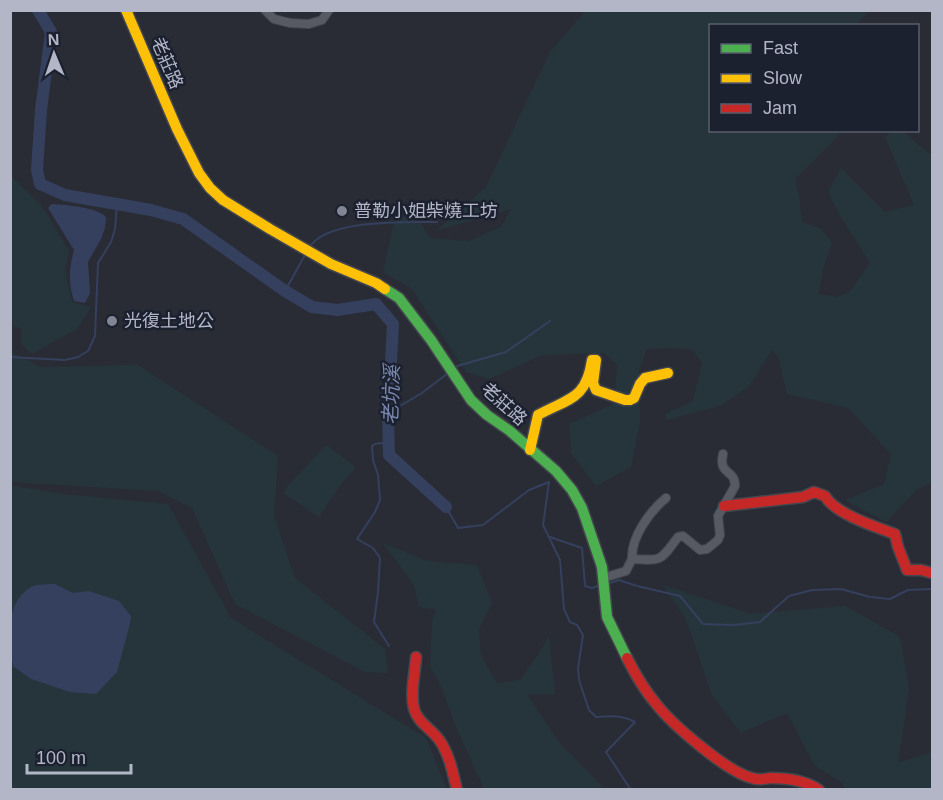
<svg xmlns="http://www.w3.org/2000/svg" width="943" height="800" font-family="Arial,'Noto Sans TC',sans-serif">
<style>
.green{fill:#26353b}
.water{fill:#35405e}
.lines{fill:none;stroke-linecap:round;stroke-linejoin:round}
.stream{stroke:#35405e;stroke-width:2}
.river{stroke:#35405e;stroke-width:12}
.street-casing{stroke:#45474e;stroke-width:10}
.fast-casing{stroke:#45474e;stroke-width:13}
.slow-casing{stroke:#45474e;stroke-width:13}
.jam-casing{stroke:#45474e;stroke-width:13}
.street{stroke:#585a63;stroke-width:8}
.fast{stroke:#4caf50;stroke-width:10}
.slow{stroke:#ffc107;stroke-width:10}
.jam{stroke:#c62828;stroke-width:10}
.poi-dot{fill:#828694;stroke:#1c2130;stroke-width:2}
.labels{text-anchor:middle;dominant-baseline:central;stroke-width:5;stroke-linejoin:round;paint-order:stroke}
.street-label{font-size:18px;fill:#b2b6c7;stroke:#1c2130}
.poi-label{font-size:18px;fill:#b2b6c7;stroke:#1c2130;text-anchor:start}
.water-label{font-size:20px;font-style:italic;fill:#7a88af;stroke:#1c2130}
</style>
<rect width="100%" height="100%" fill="#292c35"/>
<g class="green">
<polygon points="585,11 869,11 855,25 710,26 710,130 837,131 838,136 795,179 799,196 802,222 820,228 832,242 823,269 819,294 837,297 850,291 870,263 840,216 828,192 841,168 885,212 914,205 885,137 892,131 903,131 911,139 932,155 932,482 916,490 886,522 845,500 884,484 891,454 848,408 787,394 778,357 772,350 749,386 722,405 667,420 665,414 693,401 702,363 692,349 666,348 647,349 639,370 640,422 631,467 596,486 571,453 569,424 615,403 617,364 604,353 543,355 489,379 466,372 412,289 383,272 395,217 414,213 430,238 469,241 501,227 511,209 436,231 486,187 550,52"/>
<polygon points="11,176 41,205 69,251 65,271 72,302 91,307 77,329 32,354 21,344 22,329 11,325"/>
<polygon points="10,351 40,367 138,365 278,456 274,516 295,578 385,649 388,673 365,672 235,604 192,508 159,491 11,482"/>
<polygon points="326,445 356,467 338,488 319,517 283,493 287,487"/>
<polygon points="10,485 62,494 168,504 231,618 426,738 447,789 11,789"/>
<polygon points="383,543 427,561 477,565 492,603 479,629 481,656 497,683 520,680 539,653 549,636 555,694 527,695 559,742 605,789 484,789 456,727 440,684 430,666 432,621 436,610 419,607 414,585"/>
<polygon points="663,585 751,614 846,606 900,637 909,689 898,763 932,752 932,789 845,789 841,782 815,766 787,713 741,733 712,695 686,620"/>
</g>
<g class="water">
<path d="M52,204C66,205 97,207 106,217L105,228L101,239L88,262L90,293L85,303L74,301C68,283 69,268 74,250L48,208Z"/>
<path d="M55,584L73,593L89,591L119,601L131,616L130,624L117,672L96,694L70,692L31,679L13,666C9,640 4,603 31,587C37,584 48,584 55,584Z"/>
</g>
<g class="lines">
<g class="stream">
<path d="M309,248C326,219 406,222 437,222"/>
<polyline points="285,291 306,253"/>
<polyline points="10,357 65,360 78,357 88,351 95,336 98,263 111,242 115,229 117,204"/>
<polyline points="455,368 457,366 506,352 550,321"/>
<polyline points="388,413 422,393 448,373"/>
<path d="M446,507L458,528L483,525L529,490L549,482L543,525L560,560L564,609L570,622L577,625L583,635L578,668L579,680L589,710L596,717C611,716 622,715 635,722L606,752L631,790"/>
<polyline points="550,537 582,548 585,586 592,588 601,585"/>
<polyline points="606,584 619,580 637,586 680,596 703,624 734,625 760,622 789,596 812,590 841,589 870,597 890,599 908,590 932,589"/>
<polyline points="389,646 374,622 378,592 380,558 373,548 357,539 375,512 380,500 378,475 373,460 372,446 375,444 389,442"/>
</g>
<polyline class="river" points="38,10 51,32 41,110 37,170 40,184 65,195 151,210 183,219 285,291 312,307 337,310 376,304 393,324 388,417 389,455 446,507"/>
<defs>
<g id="street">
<polyline points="265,10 274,19 290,23 309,24 322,20 329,10"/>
<path d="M632,559C631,537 650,511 666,498"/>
<path d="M603,578L626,571L632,559C663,561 660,561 678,537L683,536L700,550L707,549L718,540L720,535L718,516L735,486C735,468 718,476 723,454"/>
</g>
<polyline id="fast" points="385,289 399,298 431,340 471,400 487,415 510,431 556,471 572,490 582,508 602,567 607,617 627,658"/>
<g id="slow">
<polyline points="126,10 177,129 199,173 210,188 223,200 270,229 331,264 376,283 385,289"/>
<path d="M530,450L538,415C569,398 586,400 592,360H596L593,383L596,390L625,400H630L634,398L640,384L645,378L668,373"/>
</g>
<g id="jam">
<path d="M724,506L803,497L814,492L825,496C835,514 876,527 895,534L898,547L907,570H921L932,573"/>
<path d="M416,657C415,674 410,692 414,709C418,723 432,729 440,741C450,756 453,774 457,790"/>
<path d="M627,658C635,674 645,691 657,705C673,725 727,772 752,778C757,780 765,779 770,778C787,778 805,780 819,790"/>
</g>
</defs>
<use href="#street" class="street-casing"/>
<use href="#fast" class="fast-casing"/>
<use href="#slow" class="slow-casing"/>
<use href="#jam" class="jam-casing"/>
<use href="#street" class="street"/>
<use href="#fast" class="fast"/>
<use href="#slow" class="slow"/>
<use href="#jam" class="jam"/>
</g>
<g class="poi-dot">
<circle cx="342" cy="211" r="6"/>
<circle cx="112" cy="321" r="6"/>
</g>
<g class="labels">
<g class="street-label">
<text transform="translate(167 63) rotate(67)">老莊路</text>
<text transform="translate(504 404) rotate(42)">老莊路</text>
</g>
<g class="poi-label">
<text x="354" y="211">普勒小姐柴燒工坊</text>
<text x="124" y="321">光復土地公</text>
</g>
<g class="water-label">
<text transform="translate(391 395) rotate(-88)">老坑溪</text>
</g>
</g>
<rect width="943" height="800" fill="none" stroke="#b2b6c7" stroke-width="24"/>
<rect x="709" y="24" width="210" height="108" fill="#1c2130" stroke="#585d6c" stroke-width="1.5"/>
<rect x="721" y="44" width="30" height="9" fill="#4caf50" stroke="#585d6c" stroke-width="1.5"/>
<text x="763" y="54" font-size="18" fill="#b2b6c7">Fast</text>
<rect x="721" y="74" width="30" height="9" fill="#ffc107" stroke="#585d6c" stroke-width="1.5"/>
<text x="763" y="84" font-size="18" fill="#b2b6c7">Slow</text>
<rect x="721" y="104" width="30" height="9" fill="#c62828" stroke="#585d6c" stroke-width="1.5"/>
<text x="763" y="114" font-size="18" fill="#b2b6c7">Jam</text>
<g transform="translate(54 54) rotate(358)" stroke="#1c2130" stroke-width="4.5" paint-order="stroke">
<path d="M0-4.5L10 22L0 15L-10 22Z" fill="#b2b6c7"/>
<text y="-9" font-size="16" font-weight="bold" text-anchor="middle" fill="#b2b6c7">N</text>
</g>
<path d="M27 764v9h104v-9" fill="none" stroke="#b2b6c7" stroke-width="3"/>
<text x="36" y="764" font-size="18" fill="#b2b6c7" stroke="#1c2130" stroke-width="4.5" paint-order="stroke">100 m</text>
</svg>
